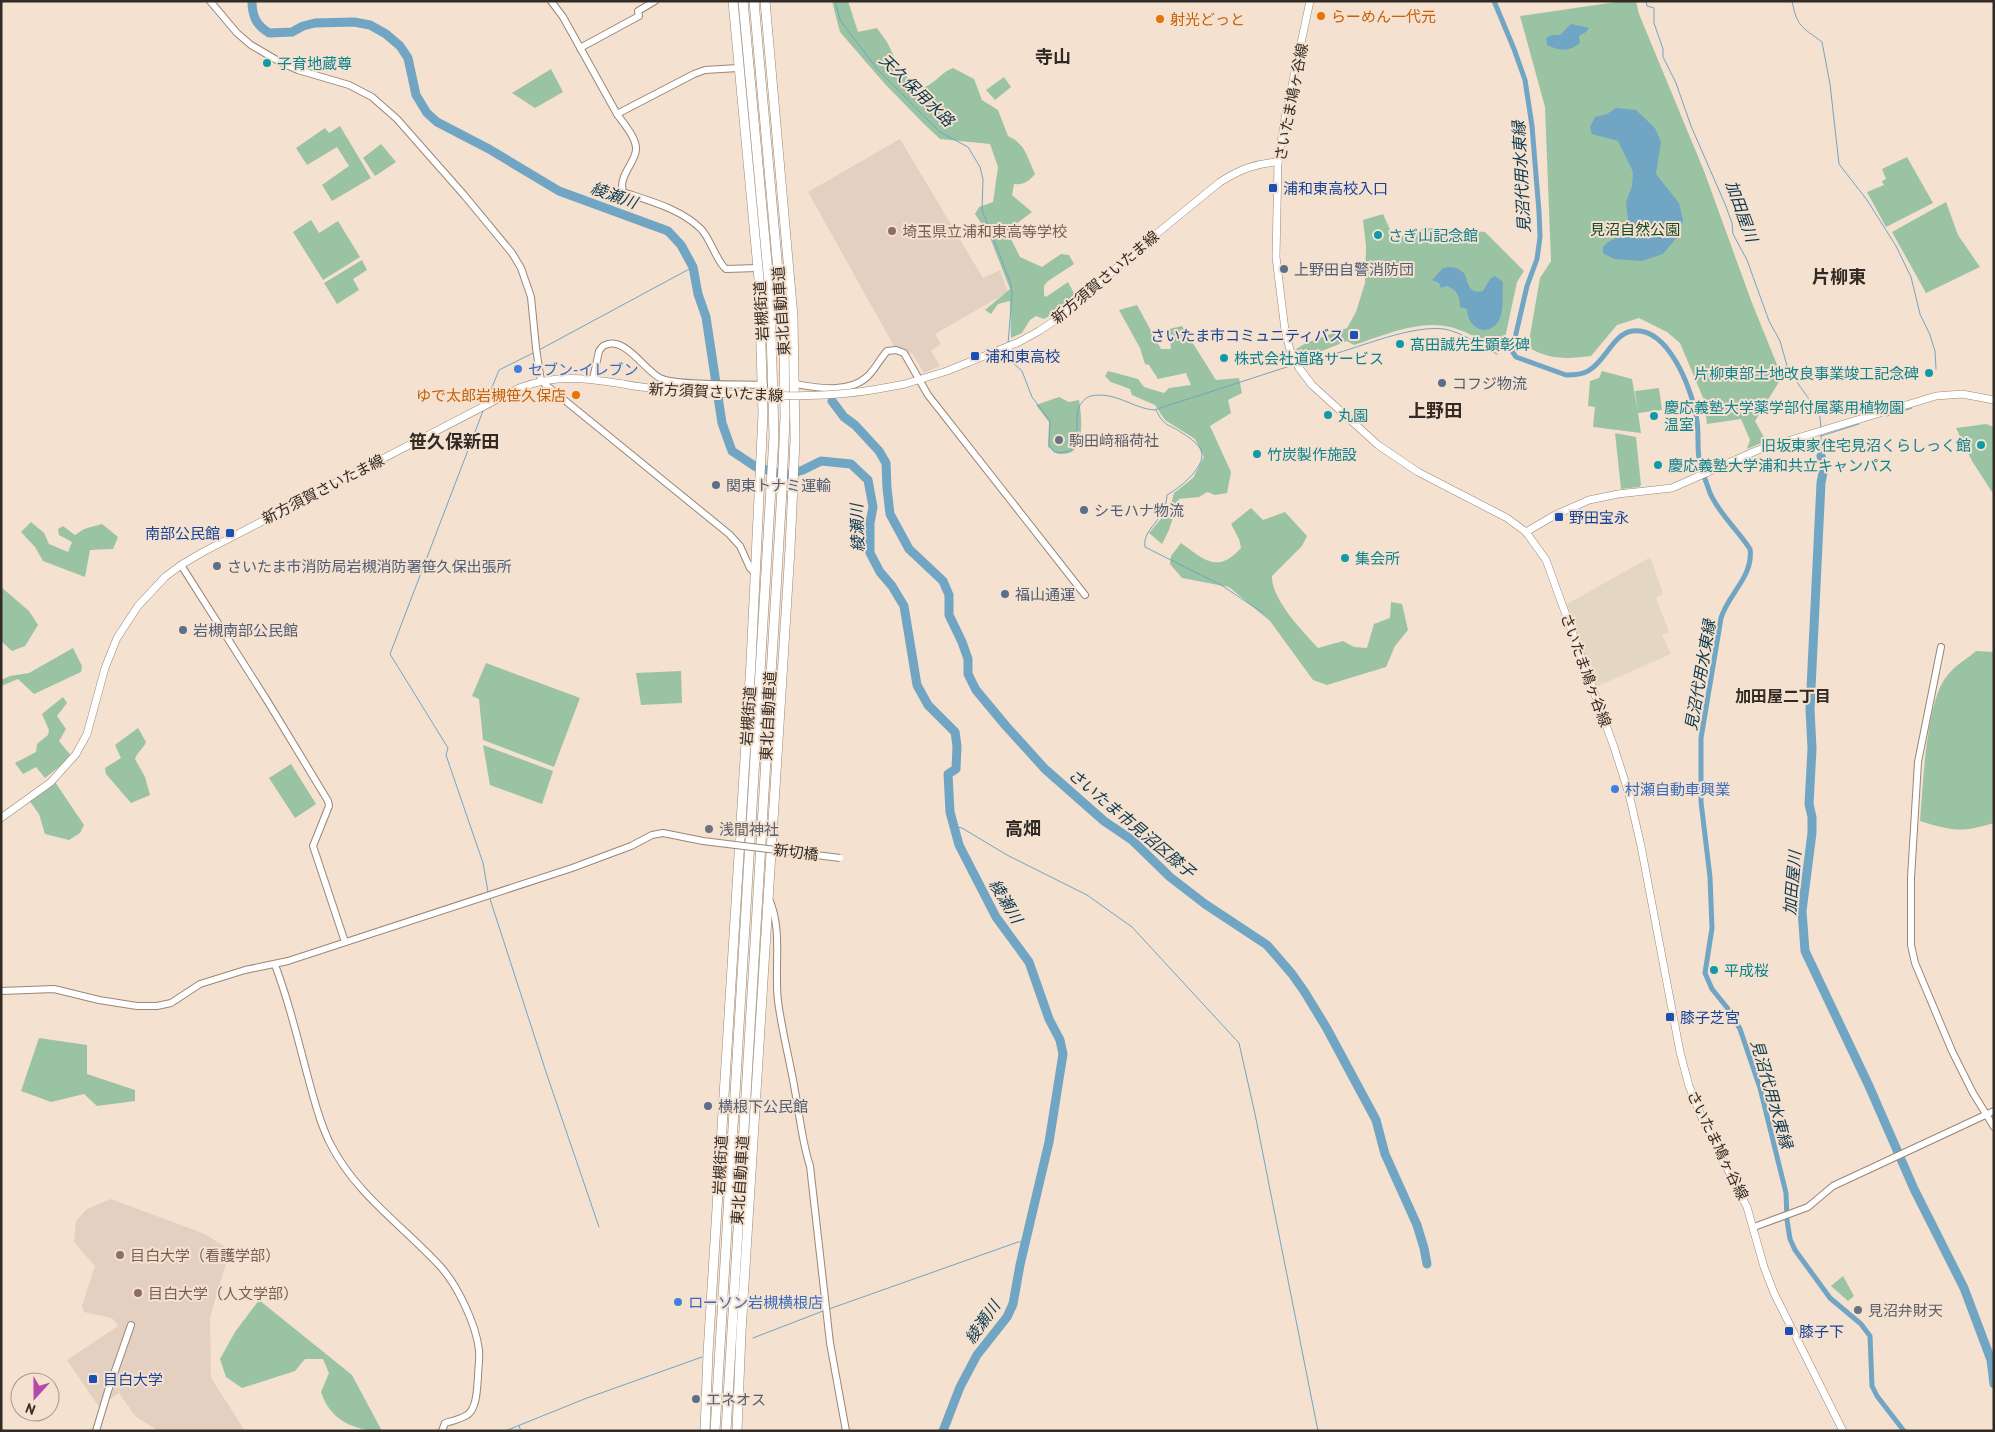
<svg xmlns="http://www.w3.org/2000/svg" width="1995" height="1432" font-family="'PT Sans','Noto Sans JP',sans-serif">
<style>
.commercial{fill:#e3d6c3}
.education{fill:#e4d0c1}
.green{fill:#9ac3a3}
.water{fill:#71a5c4}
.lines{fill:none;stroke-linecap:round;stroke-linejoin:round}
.stream{stroke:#71a5c4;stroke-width:1}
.canal{stroke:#71a5c4;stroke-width:5}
.river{stroke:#71a5c4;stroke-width:9}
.tertiary-casing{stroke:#998777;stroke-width:8}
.secondary-casing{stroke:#998777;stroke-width:8}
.trunk-casing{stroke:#998777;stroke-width:10}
.motorway-casing{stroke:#998777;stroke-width:10}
.tertiary{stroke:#fff;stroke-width:6}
.secondary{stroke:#fff;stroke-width:7}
.trunk{stroke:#fff;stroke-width:9}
.motorway{stroke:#fff;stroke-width:9}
.tertiary-bridge-casing{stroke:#998777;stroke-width:8;stroke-linecap:butt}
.secondary-bridge-casing{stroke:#998777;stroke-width:8;stroke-linecap:butt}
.tertiary-bridge{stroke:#fff;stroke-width:6}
.secondary-bridge{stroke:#fff;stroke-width:7}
.food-dot{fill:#e8710a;stroke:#f5e1cf;stroke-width:2}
.culture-dot{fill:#0f9aa8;stroke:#f5e1cf;stroke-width:2}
.transit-dot{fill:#1a4fb4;stroke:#f5e1cf;stroke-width:2}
.education-dot{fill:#8d6e63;stroke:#f5e1cf;stroke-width:2}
.service-dot{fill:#5c6f8a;stroke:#f5e1cf;stroke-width:2}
.shop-dot{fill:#3f7fe0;stroke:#f5e1cf;stroke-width:2}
.worship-dot{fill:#6b7280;stroke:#f5e1cf;stroke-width:2}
.labels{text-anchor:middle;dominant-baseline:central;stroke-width:4;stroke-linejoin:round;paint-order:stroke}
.food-label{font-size:15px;fill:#c56008;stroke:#f5e1cf;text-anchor:start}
.culture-label{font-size:15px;fill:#0d838f;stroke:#f5e1cf;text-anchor:start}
.street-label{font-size:15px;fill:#322a24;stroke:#f5e1cf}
.transit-label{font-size:15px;fill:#164399;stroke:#f5e1cf;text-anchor:start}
.park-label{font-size:15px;fill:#154a28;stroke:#f5e1cf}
.education-label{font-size:15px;fill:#785e54;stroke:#f5e1cf;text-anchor:start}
.service-label{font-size:15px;fill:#4e5e75;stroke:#f5e1cf;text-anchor:start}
.shop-label{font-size:15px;fill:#366cbe;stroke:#f5e1cf;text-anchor:start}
.worship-label{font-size:15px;fill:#5b616d;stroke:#f5e1cf;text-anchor:start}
.water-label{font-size:16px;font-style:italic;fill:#0b384e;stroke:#f5e1cf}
.neighbourhood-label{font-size:16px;font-weight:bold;fill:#322a24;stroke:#f5e1cf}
.quarter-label{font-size:18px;font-weight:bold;fill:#322a24;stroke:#f5e1cf}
</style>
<rect width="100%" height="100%" fill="#f5e1cf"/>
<polygon class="commercial" points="1649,558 1651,559 1663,594 1656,598 1669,632 1662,635 1671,654 1596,687 1567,604"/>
<g class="education">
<polygon points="900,139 983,278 1000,270 1008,292 935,334 941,344 931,351 940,366 924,373 912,353 910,354 905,349 894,346 808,192"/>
<polygon points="111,1199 205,1234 230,1250 210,1317 211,1378 245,1431 159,1431 136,1417 119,1393 99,1407 67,1360 118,1326 112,1318 84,1312 82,1306 95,1266 74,1242 76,1221 87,1209"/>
</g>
<g class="green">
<path d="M832,1H848L858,32L877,28L887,42L901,71L919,89C937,84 938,74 953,68L974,79L982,100L998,110L1008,136C1026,144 1027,157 1035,174C1028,182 1024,185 1014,184L1012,195L1032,212L1016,224L1010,237L1020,257L1042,267L1061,254L1069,255L1074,264L1048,281L1044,286V295L1046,297L1068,282L1076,297L1068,306L1044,319L1036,316L1030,320L1022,333L1011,338L1010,301L998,304L991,314L985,310L1010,289L989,235L975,214L979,207L993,202L998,167L990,144L940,139L924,124L884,83L840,32Z"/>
<path d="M1623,1H1636L1639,14L1704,171L1752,303L1782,377L1755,421L1766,441L1747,449L1750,440L1741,419L1707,424L1704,400L1680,343L1667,332L1639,318L1617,325L1591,356C1568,359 1548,360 1528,347L1540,278L1551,261L1545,107L1520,16Z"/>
<polygon points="551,69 563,92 535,108 512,93"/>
<polygon points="1004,77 1011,87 995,100 986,90"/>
<polygon points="340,126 371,178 332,201 322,185 349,166 337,147 307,165 296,148 325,128 329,133"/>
<polygon points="381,144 396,162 375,176 363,158"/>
<polygon points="1907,157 1933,203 1886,227 1867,192 1884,185 1882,181 1886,179 1882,169"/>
<polygon points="1946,202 1958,235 1980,267 1926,293 1892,232"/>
<path d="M1383,214L1392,234L1400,237L1418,230L1432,228L1485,232L1524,271L1517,282L1503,347L1499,349C1482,341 1464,329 1445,326C1416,321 1382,336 1354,345L1347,341L1299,360L1293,351L1306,343L1347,328L1356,312L1365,283L1366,246L1363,220Z"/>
<polygon points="311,220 319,233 338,221 360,257 323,280 293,232"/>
<polygon points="362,260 367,270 353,279 359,290 337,304 324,283"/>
<polygon points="1137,305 1161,349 1171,349 1169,329 1182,326 1216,380 1239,378 1242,393 1228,400 1231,413 1210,426 1231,472 1227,493 1215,495 1207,492 1199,497 1179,499 1169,530 1162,544 1149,533 1170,508 1174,493 1193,478 1204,457 1195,439 1165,420 1155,405 1132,395 1130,389 1111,382 1105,376 1108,371 1138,379 1144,387 1164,393 1169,388 1191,385 1186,373 1158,379 1149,365 1145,364 1140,348 1119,310"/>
<polygon points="1602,371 1632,379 1638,412 1635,391 1659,388 1662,410 1638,413 1641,433 1593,427 1595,407 1588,406 1590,381 1599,378"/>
<path d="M1059,397L1069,402L1079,400C1081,413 1085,441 1073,451C1069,454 1063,454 1058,454L1048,447L1049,422L1036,405Z"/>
<polygon points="1986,424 1994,427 1994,495 1972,461 1956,428"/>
<polygon points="1615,433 1636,437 1641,485 1639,487 1621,489"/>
<path d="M1251,508L1263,520L1285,512L1307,536L1302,546L1272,576C1271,599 1303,632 1318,648L1343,641L1354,647L1367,648L1374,624L1390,618L1391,602L1402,604L1408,630L1395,646L1386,667L1327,685L1313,680L1270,621L1229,587L1182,578L1170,564L1171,556L1181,543C1204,560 1218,574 1241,548L1239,539L1231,524Z"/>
<polygon points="31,522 44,533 49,544 68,552 72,542 59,535 58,529 63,526 75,535 84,529 102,524 118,537 113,549 90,550 85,577 43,561 35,547 21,532"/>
<polygon points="1,587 29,611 38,625 25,646 12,651 1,641"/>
<polygon points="73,648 82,666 81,672 34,694 18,679 1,686 1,680 10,676 29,673"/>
<path d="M1976,651L1994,652V823C1960,833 1953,831 1920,821C1923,788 1926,700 1947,676C1954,666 1967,659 1976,651Z"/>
<polygon points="486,663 580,698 554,767 483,740 479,699 472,696"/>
<polygon points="681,671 682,703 641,705 636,673"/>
<polygon points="63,697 67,703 57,716 66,729 59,741 72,757 45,778 36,767 23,774 15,763 36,752 37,744 48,735 49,730 42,714"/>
<path d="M138,728L146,742C143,749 138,751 135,759L145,777L150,795L131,803L106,774L105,768L121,758L115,745Z"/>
<polygon points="483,745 553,771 542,804 490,785"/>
<polygon points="291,764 316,804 295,818 269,778"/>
<polygon points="55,782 84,825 80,833 69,840 45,834 39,814 29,800"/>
<polygon points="39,1038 87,1045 87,1074 135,1090 135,1101 97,1106 84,1094 51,1102 21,1091"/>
<polygon points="1843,1276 1854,1296 1848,1301 1831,1286"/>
<path d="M259,1300L352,1375L382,1431C354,1431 330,1420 321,1392L329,1373L323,1359H305L295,1371L242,1388L226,1377L220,1359L235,1332Z"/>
</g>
<g class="water">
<path d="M1571,24L1589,28L1586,32L1579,36L1580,43C1569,52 1560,51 1547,45L1546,38L1552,35H1560Z"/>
<polygon points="1616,108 1636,110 1655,128 1661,142 1656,174 1679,203 1683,220 1677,237 1663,254 1642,261 1614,259 1603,253 1603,247 1608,242 1622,235 1628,221 1626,202 1632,186 1633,172 1618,141 1592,134 1590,127 1595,117 1607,114"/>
<path d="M1450,267L1457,268L1464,273C1469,284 1468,294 1483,291L1490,279L1495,276L1503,282C1502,293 1504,308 1500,318C1491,339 1467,330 1467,309L1460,307C1460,296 1457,290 1447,286L1441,288L1439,283L1432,280L1443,268Z"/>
</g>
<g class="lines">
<g class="stream">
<polyline points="835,1 840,20 878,70 940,132 968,147 980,167 983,179 982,210 1011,284 1012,295 1008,344"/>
<polyline points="1646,1 1647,6 1654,8 1654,23 1663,49 1663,57 1676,83 1691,126 1725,204 1732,223 1733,234 1747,260 1769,321 1780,341 1788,369 1813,405 1820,417 1821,428"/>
<path d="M1792,1C1797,27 1802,27 1822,42L1830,84L1839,164L1867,200L1896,246L1911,277L1920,314L1930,335L1935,351L1936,369"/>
<polyline points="539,350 693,267"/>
<path d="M1008,351L1011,361L1022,371L1032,397L1050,421L1049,445L1054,452C1091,456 1070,425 1080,405C1083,401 1086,397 1091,396C1115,391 1132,408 1154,410L1290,366"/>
<path d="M1331,355C1363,346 1412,325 1444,329C1462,332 1481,346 1497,354"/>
<polyline points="487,400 499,370 533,353"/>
<path d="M1156,410C1165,428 1168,423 1182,433C1187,436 1196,442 1200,448C1210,465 1179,488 1167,495C1166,521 1142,528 1145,547L1221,585L1263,613"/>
<polyline points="483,411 390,654 448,748 446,755 483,863 488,892"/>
<polyline points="1887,416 1912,408"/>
<polyline points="1821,436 1859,424"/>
<polyline points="1821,456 1821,434"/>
<polyline points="953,826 962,828 1007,855 1087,895 1132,927 1239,1043 1255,1114 1318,1431"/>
<polyline points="490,899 547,1075 599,1227"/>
<polyline points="829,1309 1018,1242 1025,1242 1027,1240"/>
<polyline points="753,1338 823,1311"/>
<polyline points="519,1426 521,1431"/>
<polyline points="505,1431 587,1398 702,1357"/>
</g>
<path class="canal" d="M1494,1L1514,49L1525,80L1532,126L1539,212L1540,237L1537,259L1527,286L1512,351L1516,357L1566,375C1573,375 1582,375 1588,371C1605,362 1613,334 1632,331C1668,326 1691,388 1696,415C1700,432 1696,448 1700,464C1703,474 1707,484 1710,493C1719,514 1738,530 1750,549C1754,576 1728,594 1721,618L1701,738V802L1710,877L1712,928L1705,973L1712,989L1729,1010L1740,1029L1760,1088L1786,1193L1787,1220L1790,1239L1795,1250L1830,1298L1861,1324L1870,1336L1872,1386L1877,1396L1904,1431"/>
<g class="river">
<path d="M252,1C252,16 256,25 269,33L292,32L303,26L315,23L354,22L370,25L386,34L400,46L408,58L416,95L427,113L437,122L489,149L559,191L668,231L681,245L693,267L698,294L706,317L722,423L732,451L756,467L786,475L803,470L821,461L851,464L868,480L873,507L870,523V553L880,572L892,586L904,606L917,685L928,705L955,732L957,746L956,769L948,774L950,812L959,845L996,917L1029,962L1049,1019L1060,1040L1063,1054L1049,1142L1020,1265L1013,1304L1007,1317L977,1355L960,1387L943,1431"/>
<polyline points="832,401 844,417 855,425 879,451 886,463 887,488 890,514 909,549 943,581 949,595 949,615 962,642 968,659 968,674 976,690 1006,726 1045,769 1104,821 1132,840 1170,877 1205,904 1267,945 1292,974 1304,991 1326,1027 1376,1120 1385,1154 1417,1225 1424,1248 1427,1264"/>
<polyline points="1821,456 1824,467 1821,483 1810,709 1812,749 1809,804 1812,817 1812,833 1802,911 1805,951 1869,1086 1914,1189 1964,1288 1991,1360 1994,1384"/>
</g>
<defs>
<g id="tertiary">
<polyline points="210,1 237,33 251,45 280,62 298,70 349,85 372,97 397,119 464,195 512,253 521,268 531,297 536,348 541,381 729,534 740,546 750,568 756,574"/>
<polyline points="551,1 563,17 617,114 694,74 705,70 738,68"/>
<polyline points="580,48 639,16 638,11 655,1"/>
<path d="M617,114C623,123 637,138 636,150C635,163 618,176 623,192C650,201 681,209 701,229C710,238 718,264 726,269L758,268"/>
<path d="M593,379L599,351L603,346C624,334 643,369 660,378C674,386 743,384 764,385"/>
<path d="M795,384C818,388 849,394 868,376C875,369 880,359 887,351L896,350L904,353L928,395L1085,595"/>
<polyline points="181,565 268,702 328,801 329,806 313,846 345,942"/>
<polyline points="1941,647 1918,762 1911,878 1911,945 1915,963 1952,1051 1973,1093 1994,1127"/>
<path d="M769,899C783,930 774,968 778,1001C782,1032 790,1061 795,1091C800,1117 802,1142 810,1166L830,1343L846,1431"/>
<path d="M275,965C291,1006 300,1050 312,1092C317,1110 322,1128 331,1145C356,1194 403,1226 439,1265C457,1284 476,1324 479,1350C480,1359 478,1368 478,1377C477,1388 477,1409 467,1415C461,1419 452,1421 445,1423L442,1431"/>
<polyline points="1,991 54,989 99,1000 137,1006 157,1006 171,1003 200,984 245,970 288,961 572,868 631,846 652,835 663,833"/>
<polyline points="1754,1227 1808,1207 1833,1186 1994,1111"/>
<polyline points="96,1431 108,1391 131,1325"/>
</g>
<g id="secondary">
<polyline points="1310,1 1285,118 1278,162 1276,257 1285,330 1290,350 1299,368 1312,385 1378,445 1418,472 1507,518 1526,532 1546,560 1614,747 1629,794 1641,846 1680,1052 1689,1086 1704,1123 1747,1207 1764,1267 1774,1293 1843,1431"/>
<path d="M878,389L905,384L947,371L1019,342L1039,331L1057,319L1149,240L1220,182C1239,170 1256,163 1278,162"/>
<polyline points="1526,532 1555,515 1589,500 1618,494 1672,488 1758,450 1936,396 1962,394 1994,400"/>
<path d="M1,818L51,782L76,754L87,734L105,668L117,638L138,606L165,577L181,565L203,552L519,388C556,374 585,378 623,384"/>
</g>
<g id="trunk">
<polyline points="705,1431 708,1353 751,662 763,414 759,279 733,1"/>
<polyline points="737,1431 741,1332 790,549 795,440 793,317 765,1"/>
</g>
<g id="motorway">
<polyline points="715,1431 774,436 770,295 743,1"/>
<polyline points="726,1431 782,490 785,417 784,338 754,1"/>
</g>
</defs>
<use href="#tertiary" class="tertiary-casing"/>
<use href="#secondary" class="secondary-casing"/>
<use href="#trunk" class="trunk-casing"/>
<use href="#motorway" class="motorway-casing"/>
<use href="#tertiary" class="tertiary"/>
<use href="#secondary" class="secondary"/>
<use href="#trunk" class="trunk"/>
<use href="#motorway" class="motorway"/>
<defs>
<polyline id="tertiary-bridge" points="663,833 703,841 840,858"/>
<path id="secondary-bridge" d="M623,384C660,391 697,392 734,394C785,396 827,398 878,389"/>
</defs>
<use href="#tertiary-bridge" class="tertiary-bridge-casing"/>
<use href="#secondary-bridge" class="secondary-bridge-casing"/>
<use href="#tertiary-bridge" class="tertiary-bridge"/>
<use href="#secondary-bridge" class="secondary-bridge"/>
</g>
<g class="food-dot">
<circle cx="1321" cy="16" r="5"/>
<circle cx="1160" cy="19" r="5"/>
<circle cx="576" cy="395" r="5"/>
</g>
<g class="culture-dot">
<circle cx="267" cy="63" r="5"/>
<circle cx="1378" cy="235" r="5"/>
<circle cx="1400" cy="344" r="5"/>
<circle cx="1224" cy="358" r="5"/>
<circle cx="1929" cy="373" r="5"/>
<circle cx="1328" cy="415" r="5"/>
<circle cx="1654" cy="416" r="5"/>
<circle cx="1981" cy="445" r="5"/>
<circle cx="1257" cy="454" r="5"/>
<circle cx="1658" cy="465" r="5"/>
<circle cx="1345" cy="558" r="5"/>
<circle cx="1714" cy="970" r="5"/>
</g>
<g class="transit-dot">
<rect x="1268" y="183" width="10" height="10" rx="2.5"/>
<rect x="1349" y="330" width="10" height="10" rx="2.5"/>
<rect x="970" y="351" width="10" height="10" rx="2.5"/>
<rect x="1554" y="512" width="10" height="10" rx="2.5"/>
<rect x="225" y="528" width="10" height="10" rx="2.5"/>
<rect x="1665" y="1012" width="10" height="10" rx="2.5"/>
<rect x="1784" y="1326" width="10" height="10" rx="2.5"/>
<rect x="88" y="1374" width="10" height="10" rx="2.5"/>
</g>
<g class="education-dot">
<circle cx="892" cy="231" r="5"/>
<circle cx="120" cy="1255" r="5"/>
<circle cx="138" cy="1293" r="5"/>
</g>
<g class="service-dot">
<circle cx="1284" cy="269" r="5"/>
<circle cx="1442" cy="383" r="5"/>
<circle cx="716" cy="485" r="5"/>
<circle cx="1084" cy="510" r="5"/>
<circle cx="217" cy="566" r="5"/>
<circle cx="1005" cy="594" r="5"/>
<circle cx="183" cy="630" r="5"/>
<circle cx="708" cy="1106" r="5"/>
<circle cx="696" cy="1399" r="5"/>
</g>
<g class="shop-dot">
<circle cx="518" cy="369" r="5"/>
<circle cx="1615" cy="789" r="5"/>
<circle cx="678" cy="1302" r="5"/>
</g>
<g class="worship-dot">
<circle cx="1059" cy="440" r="5"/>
<circle cx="709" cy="829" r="5"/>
<circle cx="1858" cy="1310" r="5"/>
</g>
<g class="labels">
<g class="food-label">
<text x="1331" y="16">らーめん一代元</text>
<text x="1170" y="19">射光どっと</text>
<text x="566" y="395" text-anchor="end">ゆで太郎岩槻笹久保店</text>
</g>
<g class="culture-label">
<text x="277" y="63">子育地蔵尊</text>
<text x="1388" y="235">さぎ山記念館</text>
<text x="1410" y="344">髙田誠先生顕彰碑</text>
<text x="1234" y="358">株式会社道路サービス</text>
<text x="1919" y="373" text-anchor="end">片柳東部土地改良事業竣工記念碑</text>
<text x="1664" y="407">慶応義塾大学薬学部付属薬用植物園<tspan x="1664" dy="17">温室</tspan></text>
<text x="1338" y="415">丸園</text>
<text x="1971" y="445" text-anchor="end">旧坂東家住宅見沼くらしっく館</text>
<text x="1267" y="454">竹炭製作施設</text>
<text x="1668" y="465">慶応義塾大学浦和共立キャンパス</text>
<text x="1355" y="558">集会所</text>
<text x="1724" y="970">平成桜</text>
</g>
<g class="street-label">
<text transform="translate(1291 102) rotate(-79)">さいたま鳩ヶ谷線</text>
<text transform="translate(1105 277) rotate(-40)">新方須賀さいたま線</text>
<text transform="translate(761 311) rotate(-93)">岩槻街道</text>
<text transform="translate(781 311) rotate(-94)">東北自動車道</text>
<text transform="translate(716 392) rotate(3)">新方須賀さいたま線</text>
<text transform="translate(323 489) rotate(-27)">新方須賀さいたま線</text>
<text transform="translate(1586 670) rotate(70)">さいたま鳩ヶ谷線</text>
<text transform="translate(748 716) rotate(-86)">岩槻街道</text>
<text transform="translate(768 716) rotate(-87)">東北自動車道</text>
<text transform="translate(796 852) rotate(7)">新切橋</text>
<text transform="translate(1718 1145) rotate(64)">さいたま鳩ヶ谷線</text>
<text transform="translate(720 1165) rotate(-87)">岩槻街道</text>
<text transform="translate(740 1180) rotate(-86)">東北自動車道</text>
</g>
<g class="transit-label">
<text x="1283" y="188">浦和東高校入口</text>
<text x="1344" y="335" text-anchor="end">さいたま市コミュニティバス</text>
<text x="985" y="356">浦和東高校</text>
<text x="1569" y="517">野田宝永</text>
<text x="220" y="533" text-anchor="end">南部公民館</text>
<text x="1680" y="1017">膝子芝宮</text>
<text x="1799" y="1331">膝子下</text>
<text x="103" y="1379">目白大学</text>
</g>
<g class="park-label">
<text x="1635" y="229">見沼自然公園</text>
</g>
<g class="education-label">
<text x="902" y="231">埼玉県立浦和東高等学校</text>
<text x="130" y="1255">目白大学（看護学部）</text>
<text x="148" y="1293">目白大学（人文学部）</text>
</g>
<g class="service-label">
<text x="1294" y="269">上野田自警消防団</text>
<text x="1452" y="383">コフジ物流</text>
<text x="726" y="485">関東トナミ運輸</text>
<text x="1094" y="510">シモハナ物流</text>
<text x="227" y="566">さいたま市消防局岩槻消防署笹久保出張所</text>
<text x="1015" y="594">福山通運</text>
<text x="193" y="630">岩槻南部公民館</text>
<text x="718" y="1106">横根下公民館</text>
<text x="706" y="1399">エネオス</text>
</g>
<g class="shop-label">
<text x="528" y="369">セブン-イレブン</text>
<text x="1625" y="789">村瀬自動車興業</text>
<text x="688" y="1302">ローソン岩槻横根店</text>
</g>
<g class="worship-label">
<text x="1069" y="440">駒田﨑稲荷社</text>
<text x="719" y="829">浅間神社</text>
<text x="1868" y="1310">見沼弁財天</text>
</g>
<g class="water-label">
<text transform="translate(917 90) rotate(44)">天久保用水路</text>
<text transform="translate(1521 177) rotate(-93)">見沼代用水東縁</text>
<text transform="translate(614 195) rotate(20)">綾瀬川</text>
<text transform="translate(1742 211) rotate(70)">加田屋川</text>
<text transform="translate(857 528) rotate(-92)">綾瀬川</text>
<text transform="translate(1700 675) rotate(-80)">見沼代用水東縁</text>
<text transform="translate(1132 823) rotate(40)">さいたま市見沼区膝子</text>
<text transform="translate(1792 883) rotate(-85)">加田屋川</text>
<text transform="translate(1006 901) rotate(59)">綾瀬川</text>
<text transform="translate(1772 1094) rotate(74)">見沼代用水東縁</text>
<text transform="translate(982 1322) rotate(-55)">綾瀬川</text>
</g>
<g class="neighbourhood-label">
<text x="1783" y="696">加田屋二丁目</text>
</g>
<g class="quarter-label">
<text x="1053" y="56">寺山</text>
<text x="1839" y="276">片柳東</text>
<text x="1435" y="410">上野田</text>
<text x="454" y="441">笹久保新田</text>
<text x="1023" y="828">高畑</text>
</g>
</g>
<rect width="1995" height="1432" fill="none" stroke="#322a24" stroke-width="5"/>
<g transform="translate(35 1397) rotate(201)"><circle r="24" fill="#f5e1cf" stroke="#a7988b"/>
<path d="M0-4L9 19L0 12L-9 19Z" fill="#b44aab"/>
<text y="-8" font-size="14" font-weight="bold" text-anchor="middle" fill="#322a24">N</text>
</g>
</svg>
